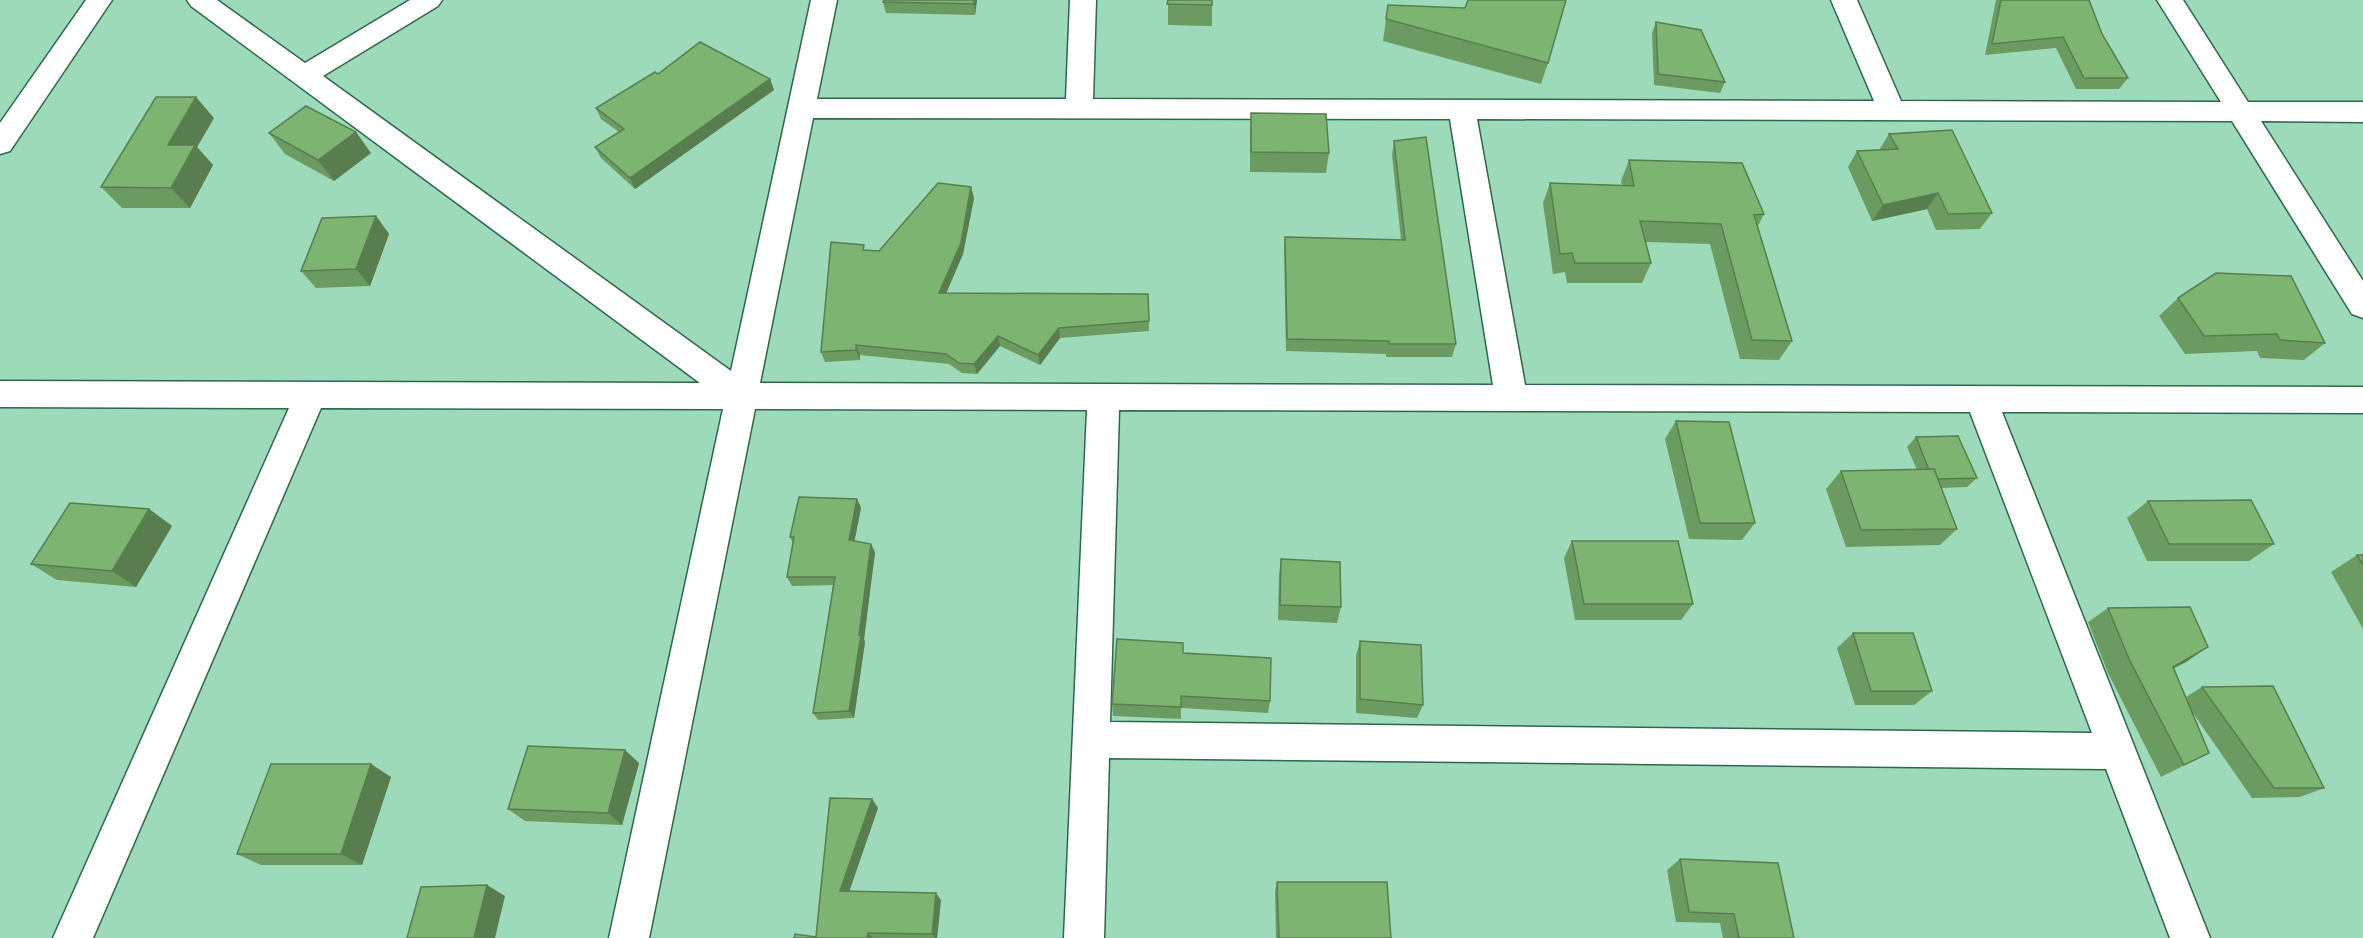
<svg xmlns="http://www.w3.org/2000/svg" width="2363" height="938" font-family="Quicksand,sans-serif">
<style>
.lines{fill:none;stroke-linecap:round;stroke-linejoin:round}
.street-casing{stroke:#2d684b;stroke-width:3}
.street{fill:#fff;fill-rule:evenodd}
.wall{fill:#6c9b61}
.shaded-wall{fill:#587e4f}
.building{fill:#7db471;stroke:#587e4f;stroke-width:1.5}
</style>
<rect width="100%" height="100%" fill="#9ddab9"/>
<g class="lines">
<defs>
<g id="street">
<polygon points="86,0 112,0 10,151 0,154 0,123"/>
<path d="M187,0H217L305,63L410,0H442L438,6L323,76L731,371L811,0H837L817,99H1066L1070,0H1096L1093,99L1874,101L1831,0H1857L1901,101L2221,102L2157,0H2183L2248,102H2363V122L2261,121L2363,281V318L2352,314L2232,121L1477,119L1525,385L2363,387V413L2002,412L2210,938H2170L2106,769L1109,758L1104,938H1064L1087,410L755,409L649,938H609L723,409L321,408L93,938H53L289,408L0,407V381L700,383L191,6ZM813,118L1450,119L1493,385L760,383ZM1119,410L1970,412L2092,733L1110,722Z"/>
</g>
</defs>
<use href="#street" class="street-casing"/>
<use href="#street" class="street"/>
</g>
<g class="wall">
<polygon points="977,0 975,15 886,13 883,2"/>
<polygon points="1168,0 1212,0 1212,26 1168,25"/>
<polygon points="1996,0 2089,0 2102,34 2128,78 2119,89 2076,89 2056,48 1985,55"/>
<polygon points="1388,5 1548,63 1541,84 1383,41"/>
<polygon points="1656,22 1725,82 1720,93 1654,85 1652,33"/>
<polygon points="658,74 770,79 774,90 635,189 601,158 595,147 619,132 601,119 596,108"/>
<polygon points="1251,113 1329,153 1326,173 1250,172 1250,134"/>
<polygon points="214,118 197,147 213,165 190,208 122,208 101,187"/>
<polygon points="269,133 371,153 334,181 285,154"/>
<polygon points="1889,134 1992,213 1980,229 1936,230 1927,209 1872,221 1848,167 1857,151 1879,150"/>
<polygon points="1394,141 1456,344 1452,357 1386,357 1386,354 1286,351 1284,250 1285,237 1401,240 1392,155"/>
<polygon points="1629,160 1764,214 1758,226 1792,341 1779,360 1740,359 1710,244 1646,242 1651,263 1642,283 1567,283 1565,272 1553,274 1543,203 1550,183 1622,185 1621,181"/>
<polygon points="974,198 963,254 946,293 1148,294 1149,331 1060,338 1040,365 1000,346 977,374 962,373 949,364 860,355 860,360 825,362 821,352 865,251 879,251"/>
<polygon points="376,216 389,234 370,286 316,288 301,271"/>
<polygon points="2178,298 2325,343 2304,360 2260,358 2257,351 2185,354 2159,316"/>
<polygon points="1676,421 1755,523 1742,540 1689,539 1665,439"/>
<polygon points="1916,437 1977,478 1967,487 1941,488 1957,529 1940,545 1846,547 1826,489 1841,471 1917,470 1907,447"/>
<polygon points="857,499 861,508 854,541 875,552 864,639 865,642 854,718 818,720 813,713 833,585 792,586 787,577 793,543 790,537"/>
<polygon points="2148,501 2274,544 2249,561 2147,561 2127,518"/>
<polygon points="149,509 172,526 136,587 57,580 31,564"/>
<polygon points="1572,541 1693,604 1681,620 1575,620 1564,558"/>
<polygon points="2357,555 2363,555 2363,629 2331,572"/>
<polygon points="1281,559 1341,607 1337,623 1278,620 1279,575"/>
<polygon points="2108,608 2208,647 2174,668 2186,697 2202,687 2324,788 2300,797 2252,798 2193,713 2185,765 2161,777 2108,673 2088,622"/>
<polygon points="1853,633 1932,691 1914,705 1855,705 1837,648"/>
<polygon points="1360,641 1423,705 1417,718 1356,713 1356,656"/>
<polygon points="1183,653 1270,701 1268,713 1181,708 1181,719 1113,716 1112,704"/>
<polygon points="639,763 622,825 525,821 508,809"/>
<polygon points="391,777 362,865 261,865 237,854"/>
<polygon points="872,799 878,808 849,891 941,900 937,938 794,938 816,937"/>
<polygon points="1680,859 1794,938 1723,938 1720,923 1676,922 1667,870"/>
<polygon points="1277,882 1391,938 1276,938 1275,892"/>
</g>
<g class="shaded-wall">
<polygon points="974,0 977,0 975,15 974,4"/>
<polygon points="770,79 774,90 635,189 630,178"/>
<polygon points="196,97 214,118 197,147 213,165 190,208 171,188 168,145"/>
<polygon points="356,132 371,153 334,181 318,160"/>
<polygon points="971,187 974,198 963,254 942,303 939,293"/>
<polygon points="1938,193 1927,209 1872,221 1883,205"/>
<polygon points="376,216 389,234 370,286 356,269"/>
<polygon points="1059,328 1060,338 1040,365 1038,355"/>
<polygon points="998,336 1000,346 977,374 974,364"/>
<polygon points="856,345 860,355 860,360 856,350"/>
<polygon points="857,499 861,508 853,549 849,540"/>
<polygon points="149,509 172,526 136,587 112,571"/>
<polygon points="871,544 875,552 864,639 865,642 854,718 849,711"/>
<polygon points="2208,647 2186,662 2151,680 2173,667"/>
<polygon points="625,750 639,763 622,825 608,813"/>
<polygon points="371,764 391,777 362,865 341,854"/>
<polygon points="872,799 878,808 847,898 840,891"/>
<polygon points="487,885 505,896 495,938 474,938"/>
<polygon points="936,893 941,900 937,938 935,938 932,934"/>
<polygon points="868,933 873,938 867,938"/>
</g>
<g class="building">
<polygon points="884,0 974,0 974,4 883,2"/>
<polygon points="1168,0 1212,0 1212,5 1167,4"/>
<polygon points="1468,0 1566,0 1548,63 1386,19 1388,5 1465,8"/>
<polygon points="2001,0 2089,0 2102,34 2128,78 2084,78 2063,37 1992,44"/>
<polygon points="1656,22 1701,30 1725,82 1658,74"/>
<polygon points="700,42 770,79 630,178 595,147 624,129 596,108 655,72 658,74"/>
<polygon points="156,97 196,97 168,145 195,145 171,188 101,187"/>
<polygon points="306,106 356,132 318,160 269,133"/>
<polygon points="1251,113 1326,114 1329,153 1251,152"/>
<polygon points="1952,130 1992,213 1948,214 1938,193 1883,205 1857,151 1898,149 1889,134"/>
<polygon points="1426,137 1456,344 1389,344 1389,341 1287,339 1285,237 1405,240 1394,141"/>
<polygon points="1629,160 1742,163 1764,214 1754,215 1792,341 1752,340 1721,224 1640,221 1651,263 1575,263 1572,253 1560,254 1550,183 1634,186"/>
<polygon points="938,183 971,187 961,243 939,293 1148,294 1149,321 1059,328 1038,355 998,336 974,364 959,363 946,354 856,345 856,350 821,352 831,242 864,245 863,250 879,251"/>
<polygon points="376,216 356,269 301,271 322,218"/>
<polygon points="2216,273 2291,276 2325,343 2280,340 2277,334 2204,336 2178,298"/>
<polygon points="1676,421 1729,422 1755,523 1700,523"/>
<polygon points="1958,436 1977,478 1938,479 1934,469 1929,470 1916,437"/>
<polygon points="1934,469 1957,529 1861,530 1841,471"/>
<polygon points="799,497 857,499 849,540 871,544 859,635 861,635 849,711 813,713 835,577 787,577 794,537 790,537"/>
<polygon points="2251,500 2274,544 2169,544 2148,501"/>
<polygon points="70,503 149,509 112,571 31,564"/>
<polygon points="1572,541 1678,541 1693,604 1584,604"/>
<polygon points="2357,555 2363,555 2363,565"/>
<polygon points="1281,559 1340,562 1341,607 1280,605"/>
<polygon points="2190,607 2208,647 2173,667 2209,753 2184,765 2129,659 2108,608"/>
<polygon points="1853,633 1913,633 1932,691 1871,691"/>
<polygon points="1117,639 1183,643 1183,653 1271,658 1270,701 1181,696 1181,707 1112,704"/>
<polygon points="1360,641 1421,645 1423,705 1360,699"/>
<polygon points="2273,686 2324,788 2274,788 2202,687"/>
<polygon points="528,746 625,750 608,813 508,809"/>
<polygon points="271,764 371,764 341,854 237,854"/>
<polygon points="830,798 872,799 840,891 936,893 932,934 868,933 867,938 794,938 795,934 816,937"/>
<polygon points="1680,859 1778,863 1794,938 1739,938 1734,914 1689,912"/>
<polygon points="1277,882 1387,882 1391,938 1279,938"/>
<polygon points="487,885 474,938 407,938 421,887"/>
</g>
</svg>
